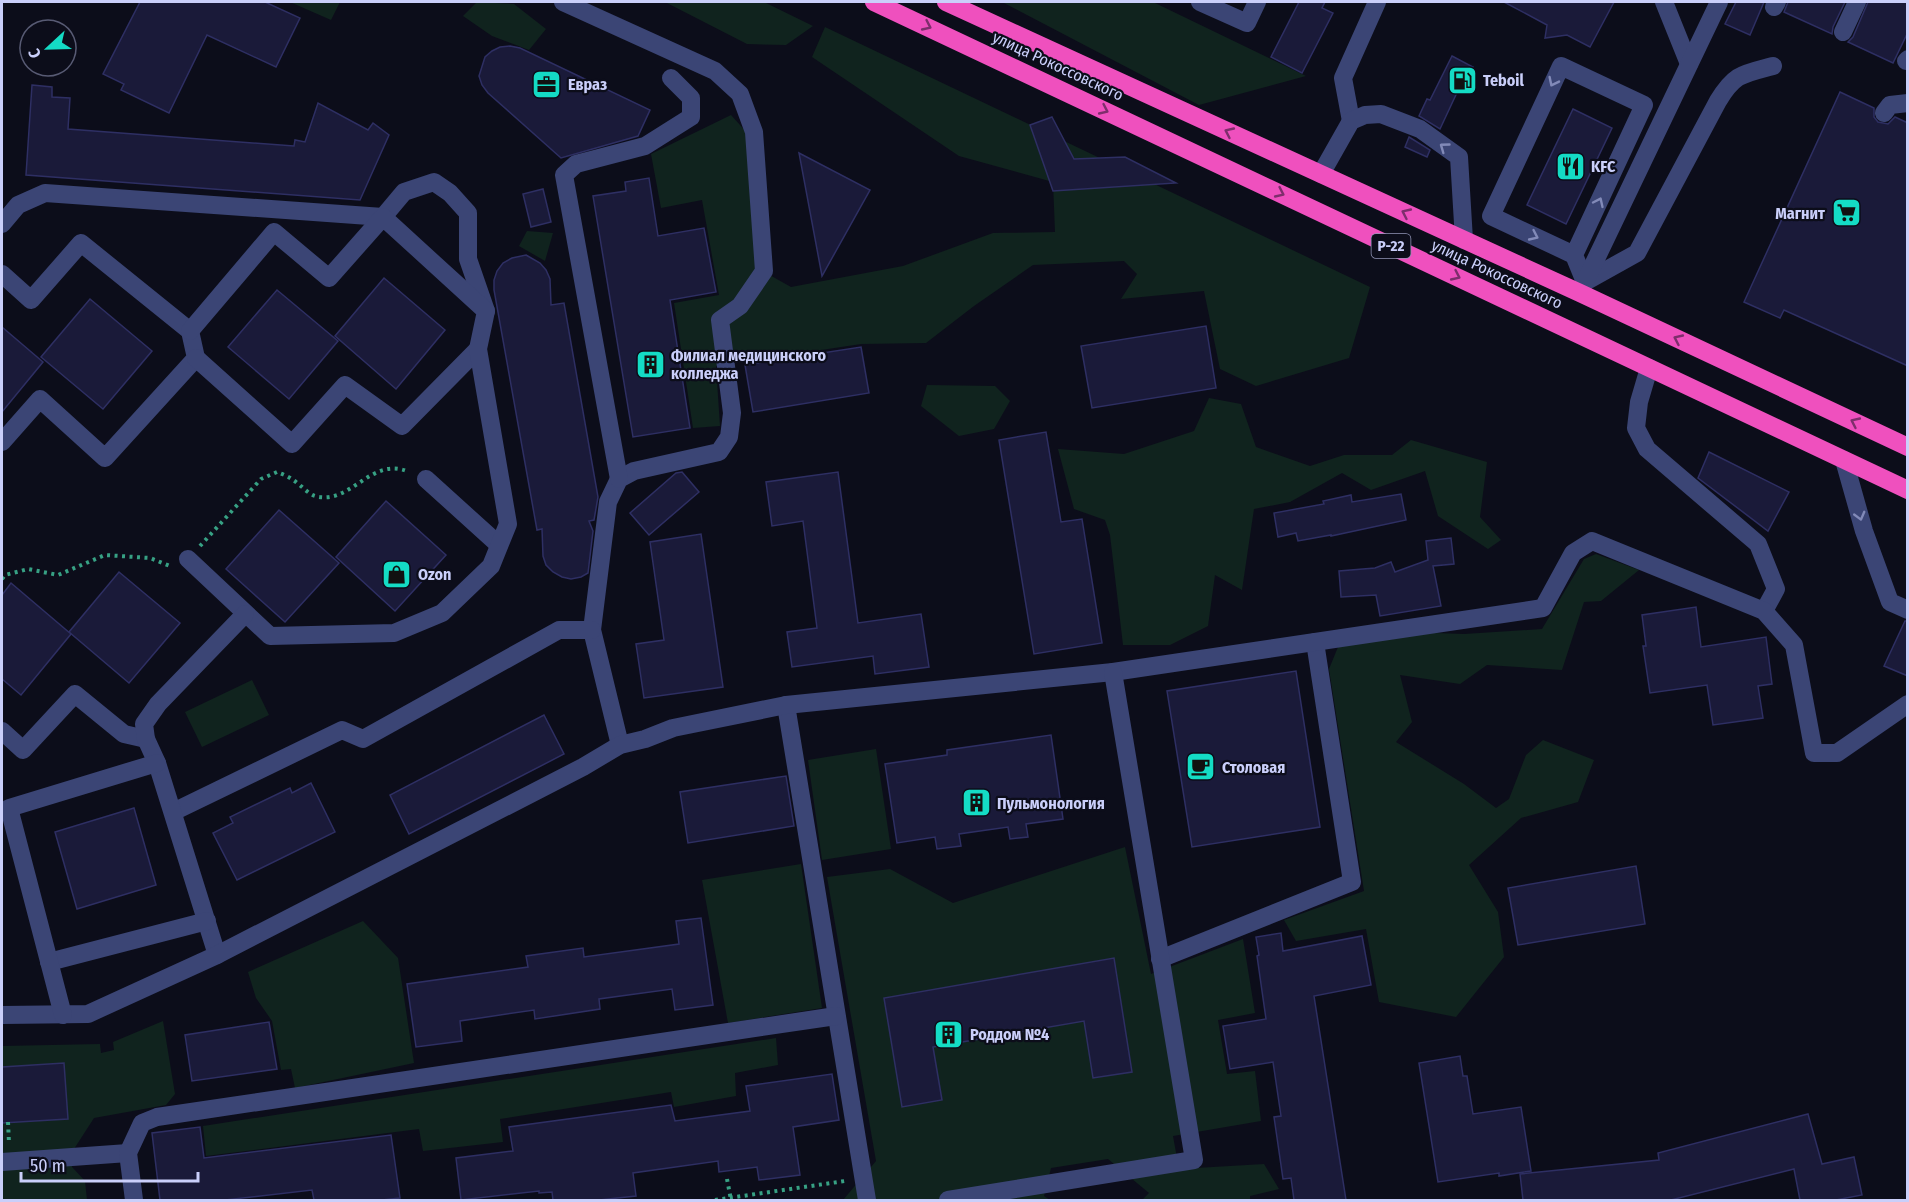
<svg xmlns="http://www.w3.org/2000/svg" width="1909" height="1202" font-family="'Fira Sans Condensed',sans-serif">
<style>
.green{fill:#10231e}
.building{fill:#1a1a39;stroke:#2e2f63;stroke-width:1.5}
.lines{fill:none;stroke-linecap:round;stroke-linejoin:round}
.path{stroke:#37a184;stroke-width:4;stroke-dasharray:3 4.5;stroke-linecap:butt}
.minor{stroke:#3b4575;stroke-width:18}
.highway{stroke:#ef50be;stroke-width:18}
.oneway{stroke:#7e2e6c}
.oneway2{stroke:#828ab8}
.labels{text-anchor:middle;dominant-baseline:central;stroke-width:4.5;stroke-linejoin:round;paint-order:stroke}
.shield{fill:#0c0d1a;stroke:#9195b7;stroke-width:1.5}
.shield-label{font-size:15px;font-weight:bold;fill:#cacffa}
.street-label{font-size:16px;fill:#cacffa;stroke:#0c0d1a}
.poi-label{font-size:16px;font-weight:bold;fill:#cacffa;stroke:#0c0d1a;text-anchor:start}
</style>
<rect width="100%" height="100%" fill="#0c0d1a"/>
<g class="green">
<polygon points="290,2 340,2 331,20"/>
<polygon points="477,2 514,4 546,29 529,50 492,36 463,16"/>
<polygon points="665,2 764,2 813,26 786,45 747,44"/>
<polygon points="1002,2 1153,2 1306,76 1199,105"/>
<polygon points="825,27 1370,287 1349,358 1256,386 1220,369 1204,291 1121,299 1137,274 1124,261 1033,265 974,306 926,343 861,344 716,366 720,426 693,428 674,303 719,295 702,200 661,208 651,154 731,115 749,135 757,268 791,287 903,266 993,233 1055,232 1053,182 959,156 812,57"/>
<polygon points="527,231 553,233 545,261 519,246"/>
<polygon points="927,385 995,386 1010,401 994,429 959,436 921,406"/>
<polygon points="1209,398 1241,404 1256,447 1310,466 1344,455 1392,455 1411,440 1487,462 1480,517 1501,540 1488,549 1438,516 1425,471 1371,490 1342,473 1290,502 1254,509 1242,590 1215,575 1208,626 1170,645 1123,645 1110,535 1105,520 1074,509 1058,449 1124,454 1194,431"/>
<polygon points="1596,554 1639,570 1601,601 1584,602 1562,670 1487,665 1460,684 1400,675 1412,722 1396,742 1464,784 1496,808 1509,799 1526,755 1543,740 1594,760 1578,802 1521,818 1469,865 1498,912 1504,957 1456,1017 1379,1002 1366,929 1296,941 1284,920 1364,891 1329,669 1345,630 1464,634 1542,629 1584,559"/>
<polygon points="252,680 269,715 202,747 185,712"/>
<polygon points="876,749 891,849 822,860 808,760"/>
<polygon points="1125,847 1151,974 1243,939 1255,1013 1218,1020 1227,1074 1255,1071 1261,1121 1173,1136 1179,1169 1264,1164 1279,1189 1250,1196 1250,1200 1142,1200 1149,1193 1108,1159 1051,1168 1044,1196 1050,1200 843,1200 876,1161 827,877 890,869 953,903"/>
<polygon points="801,864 822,1008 728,1023 702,880"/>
<polygon points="363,921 398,958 414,1063 295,1088 291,1069 281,1070 272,1021 256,998 248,972"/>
<polygon points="163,1021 175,1094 166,1105 94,1118 74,1149 72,1167 85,1181 87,1200 2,1200 2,1046 100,1044 101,1053 114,1050 113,1042"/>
<polygon points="776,1038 778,1065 735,1073 736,1096 674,1107 671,1092 500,1119 503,1142 423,1151 419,1129 206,1156 203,1126"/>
</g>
<g class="building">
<polygon points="140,2 265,2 300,18 276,67 207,35 169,113 121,90 124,84 103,74"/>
<polygon points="1299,2 1325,2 1322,8 1333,13 1302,73 1271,57"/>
<polygon points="1504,2 1614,2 1590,47 1567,35 1545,38 1547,25"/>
<polygon points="1736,2 1764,2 1750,35 1725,24"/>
<polygon points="1788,2 1845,2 1833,27 1832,34 1784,12"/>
<polygon points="1868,2 1908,2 1908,32 1893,63 1848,42 1853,37"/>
<polygon points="510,46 520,48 650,110 638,136 561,158 488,93 482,85 479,76 485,57 492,51 500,47"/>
<polygon points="1452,56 1473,67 1464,86 1461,84 1440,129 1419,116 1427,99 1430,100"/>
<polygon points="32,85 52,87 52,97 70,98 68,129 294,146 295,140 305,142 318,103 368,130 373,123 389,135 360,200 26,175"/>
<polygon points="1840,92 1874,108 1874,117 1878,122 1888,124 1895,117 1908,123 1908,366 1784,310 1780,318 1744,302"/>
<polygon points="1573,109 1612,128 1566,224 1527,205"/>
<polygon points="1052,117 1074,159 1125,157 1176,183 1053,191 1030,125"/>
<polygon points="1409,137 1430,150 1427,157 1405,147"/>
<polygon points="799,153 870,190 822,276"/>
<polygon points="649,178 658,236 704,228 716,292 670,300 690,428 633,437 593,196 626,191 625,182"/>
<polygon points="543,189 551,222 531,227 523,194"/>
<polygon points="526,255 540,263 546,270 550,279 551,305 564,303 598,497 594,520 589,521 593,531 588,573 581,577 571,579 562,577 553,572 546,565 543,556 542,529 537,530 494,290 494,280 497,271 503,263 512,258"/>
<polygon points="384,278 445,330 396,389 335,336"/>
<polygon points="277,290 338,341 289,399 228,347"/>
<polygon points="90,299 152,351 103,409 41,357"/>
<polygon points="1206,326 1216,388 1092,408 1081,346"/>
<polygon points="2,327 43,362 2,412"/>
<polygon points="861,347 869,393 753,412 745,365"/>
<polygon points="1046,432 1061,522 1082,519 1102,643 1034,654 999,440"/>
<polygon points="1709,452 1789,492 1768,531 1698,478"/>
<polygon points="682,472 699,492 649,535 630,513 676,473"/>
<polygon points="838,472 858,623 921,614 929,667 875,674 873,656 792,667 787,632 817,628 803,521 772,526 766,482"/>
<polygon points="1401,494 1406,520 1331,536 1331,535 1298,541 1296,533 1278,537 1274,513 1324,504 1323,501 1351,495 1352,502"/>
<polygon points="386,501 446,555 395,611 336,557"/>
<polygon points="279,510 339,563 285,622 226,569"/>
<polygon points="701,534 723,687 644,698 636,644 664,640 650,542"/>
<polygon points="1451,538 1454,564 1433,566 1441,606 1380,616 1376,595 1341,597 1339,571 1375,568 1391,562 1395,572 1428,560 1426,541"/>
<polygon points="119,572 180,623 129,683 69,632"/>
<polygon points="11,583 71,634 21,695 2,679 2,595"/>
<polygon points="1696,607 1701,647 1766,637 1772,684 1758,686 1763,718 1713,725 1707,685 1650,693 1643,646 1646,646 1642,615"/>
<polygon points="1905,621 1908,621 1908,676 1884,666"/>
<polygon points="1296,671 1320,827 1192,847 1167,691"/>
<polygon points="544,715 564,754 409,834 390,795"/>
<polygon points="1051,735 1063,819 1026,824 1028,837 1010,839 1008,827 959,834 961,846 937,849 935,837 897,843 885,764 947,755 947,750"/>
<polygon points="786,776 794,826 688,843 680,792"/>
<polygon points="311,783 335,832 237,880 213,833 233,823 230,817 290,788 292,793"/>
<polygon points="134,808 156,885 77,909 55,832"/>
<polygon points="1636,866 1645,924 1518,945 1508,888"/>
<polygon points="701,918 713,1005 675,1010 672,989 599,999 600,1009 535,1019 534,1010 460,1021 462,1041 416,1047 407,984 528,967 526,956 583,948 584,957 679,944 676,921"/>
<polygon points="1281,933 1283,951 1362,936 1371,985 1314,996 1346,1200 1294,1200 1291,1178 1283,1179 1274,1117 1281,1116 1273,1062 1230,1069 1223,1026 1266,1019 1257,956 1259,955 1256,937"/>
<polygon points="1114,958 1132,1072 1093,1078 1084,1021 933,1047 942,1100 902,1107 884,998"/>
<polygon points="269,1022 277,1069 192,1081 185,1035"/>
<polygon points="1460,1056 1463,1076 1467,1076 1473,1114 1521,1107 1531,1171 1499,1176 1499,1173 1438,1182 1419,1063"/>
<polygon points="64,1063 68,1119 2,1123 2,1067"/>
<polygon points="832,1074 839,1120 793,1127 800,1175 759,1180 757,1167 719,1172 718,1161 633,1173 636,1196 599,1200 553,1200 552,1192 539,1193 539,1191 461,1200 456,1158 513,1151 509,1127 671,1105 675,1121 750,1111 746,1086"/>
<polygon points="1808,1114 1822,1164 1854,1157 1862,1195 1836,1200 1800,1200 1794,1169 1671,1200 1523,1200 1520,1174 1659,1160 1658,1153"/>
<polygon points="200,1127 204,1158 391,1135 400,1198 382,1200 314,1200 312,1190 225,1200 160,1200 152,1133"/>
</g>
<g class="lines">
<g class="path">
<path d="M200,546L261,479L277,472C282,474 288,476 293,480C300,484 308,494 315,496C351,506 371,455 409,472"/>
<polyline points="2,579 5,575 28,569 58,575 105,555 150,558 170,566"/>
<polyline points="8,1122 9,1143"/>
<polyline points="727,1179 731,1200"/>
<polyline points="715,1200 845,1181"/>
</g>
<g class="minor">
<polyline points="563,2 715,71 740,94 754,132 764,271 740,306 720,320 732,413 729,437 719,452 634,471 619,479 608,502 592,630 620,745"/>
<polyline points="1200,2 1247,23 1257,2"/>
<polyline points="1664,2 1689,64"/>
<polyline points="1774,7 1777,2"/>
<polyline points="1843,32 1857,2"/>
<polyline points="1906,61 1908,59"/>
<polyline points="1884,113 1890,105 1908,103"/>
<polyline points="1351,121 1343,78 1377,2"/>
<polyline points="1321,174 1351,121 1365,115 1381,114 1420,129 1459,157 1464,240"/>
<polyline points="2,224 18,205 45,193 383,217 404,192 434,182 450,193 468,213 468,259 486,311"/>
<path d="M1574,255L1644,105L1561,66L1491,216L1574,255L1585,282L1637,253L1718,101C1735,73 1743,74 1773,66"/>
<polyline points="2,274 31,300 81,243 190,331 196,358 105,458 40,399 2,442"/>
<polyline points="1584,284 1719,2"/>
<polyline points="196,358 292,444 345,385 402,426 478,349"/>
<polyline points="1649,368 1639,402 1636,428 1647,449 1758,544 1776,589 1764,611"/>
<polyline points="1844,460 1864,531 1890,602 1908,610"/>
<polyline points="426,479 499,545"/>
<polyline points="619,479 564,175 576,164 645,146 691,117 691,98 671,78"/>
<polyline points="188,559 270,636 394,633 442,613 491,566 508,524 478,349 486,311 383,217 329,278 274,232 190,331"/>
<polyline points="786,705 867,1200"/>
<polyline points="2,731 23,750 75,694 124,734 146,739"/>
<polyline points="173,812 342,730 363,739 559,630 592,630"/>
<polyline points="217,955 157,763 146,739 144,724 158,704 245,614"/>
<polyline points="1160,959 1352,882 1315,642"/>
<polyline points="49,962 207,921"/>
<polyline points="2,1015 88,1014 217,955 583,767 620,745 645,739 673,728 786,705 1113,672 1543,608 1573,553 1592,541 1764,611 1794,645 1814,753 1837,753 1908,704"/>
<polyline points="63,1015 9,808 157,763"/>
<polyline points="2,1162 128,1153"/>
<polyline points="134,1200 128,1153 142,1123 157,1117 836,1016"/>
<polyline points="948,1200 1194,1160 1113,672"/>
</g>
<g class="highway">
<polyline points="874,2 1908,490"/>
<polyline points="946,2 1580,293 1908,447"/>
</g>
</g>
<defs><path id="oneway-chevron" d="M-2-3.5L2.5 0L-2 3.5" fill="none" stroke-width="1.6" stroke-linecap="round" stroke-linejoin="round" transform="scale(1.5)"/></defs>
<g class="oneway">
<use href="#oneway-chevron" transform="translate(927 26) rotate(25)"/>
<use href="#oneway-chevron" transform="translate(1104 110) rotate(25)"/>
<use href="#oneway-chevron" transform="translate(1229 132) rotate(-155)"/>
<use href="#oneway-chevron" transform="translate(1280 193) rotate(25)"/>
<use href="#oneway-chevron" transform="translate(1406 213) rotate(-155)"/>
<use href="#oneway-chevron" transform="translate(1456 276) rotate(25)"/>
<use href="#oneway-chevron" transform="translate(1678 339) rotate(-155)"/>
<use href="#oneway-chevron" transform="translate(1855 422) rotate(-155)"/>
</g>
<g class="oneway2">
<use href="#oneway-chevron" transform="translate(1553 82) rotate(116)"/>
<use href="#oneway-chevron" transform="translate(1444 147) rotate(-144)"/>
<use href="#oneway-chevron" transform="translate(1599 202) rotate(-65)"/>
<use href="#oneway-chevron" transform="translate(1534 236) rotate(25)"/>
<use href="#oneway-chevron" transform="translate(1860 516) rotate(75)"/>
</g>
<defs>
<symbol id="fuel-square" viewBox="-11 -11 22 22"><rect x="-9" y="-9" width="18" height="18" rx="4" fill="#14dcc5" stroke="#0c0d1a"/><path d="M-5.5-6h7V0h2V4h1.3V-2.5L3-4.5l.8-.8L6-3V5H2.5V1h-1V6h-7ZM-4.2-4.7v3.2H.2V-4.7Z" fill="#111"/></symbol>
<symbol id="office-square" viewBox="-11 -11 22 22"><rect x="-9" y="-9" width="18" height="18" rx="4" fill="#14dcc5" stroke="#0c0d1a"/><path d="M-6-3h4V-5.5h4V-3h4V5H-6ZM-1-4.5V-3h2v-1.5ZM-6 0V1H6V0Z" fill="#111"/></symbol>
<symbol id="restaurant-square" viewBox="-11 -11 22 22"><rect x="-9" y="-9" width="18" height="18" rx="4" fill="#14dcc5" stroke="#0c0d1a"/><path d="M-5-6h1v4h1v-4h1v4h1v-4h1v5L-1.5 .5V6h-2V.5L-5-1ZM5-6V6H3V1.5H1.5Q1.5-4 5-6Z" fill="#111"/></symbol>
<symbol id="supermarket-square" viewBox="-11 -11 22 22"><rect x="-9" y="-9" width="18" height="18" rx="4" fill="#14dcc5" stroke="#0c0d1a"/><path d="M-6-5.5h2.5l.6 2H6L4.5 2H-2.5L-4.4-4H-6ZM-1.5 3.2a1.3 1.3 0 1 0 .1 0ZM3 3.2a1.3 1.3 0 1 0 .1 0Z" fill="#111"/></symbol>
<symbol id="building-square" viewBox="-11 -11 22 22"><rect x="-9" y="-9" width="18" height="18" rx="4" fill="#14dcc5" stroke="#0c0d1a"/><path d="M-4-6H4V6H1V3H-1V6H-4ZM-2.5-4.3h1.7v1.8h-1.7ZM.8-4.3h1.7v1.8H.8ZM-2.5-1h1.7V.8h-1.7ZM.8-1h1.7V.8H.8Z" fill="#111"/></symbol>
<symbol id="shop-square" viewBox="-11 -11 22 22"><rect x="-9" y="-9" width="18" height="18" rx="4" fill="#14dcc5" stroke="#0c0d1a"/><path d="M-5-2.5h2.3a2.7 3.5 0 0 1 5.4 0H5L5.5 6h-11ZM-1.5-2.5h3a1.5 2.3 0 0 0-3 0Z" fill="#111"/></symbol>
<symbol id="cafe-square" viewBox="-11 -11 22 22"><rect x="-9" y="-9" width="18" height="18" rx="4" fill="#14dcc5" stroke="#0c0d1a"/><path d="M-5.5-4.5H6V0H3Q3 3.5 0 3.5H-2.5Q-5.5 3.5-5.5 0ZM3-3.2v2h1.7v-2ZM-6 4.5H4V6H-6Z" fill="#111"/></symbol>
</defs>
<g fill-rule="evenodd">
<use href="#fuel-square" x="1446" y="64" width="33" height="33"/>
<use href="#office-square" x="530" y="68" width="33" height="33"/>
<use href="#restaurant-square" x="1554" y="150" width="33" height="33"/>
<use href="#supermarket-square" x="1830" y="196" width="33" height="33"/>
<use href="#building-square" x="634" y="348" width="33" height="33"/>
<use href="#shop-square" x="380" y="558" width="33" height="33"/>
<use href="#cafe-square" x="1184" y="750" width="33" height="33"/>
<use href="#building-square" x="960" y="786" width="33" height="33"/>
<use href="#building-square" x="932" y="1018" width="33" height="33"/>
</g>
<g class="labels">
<rect class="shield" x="1371.5" y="234" width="39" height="24" rx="4.5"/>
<g class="shield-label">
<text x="1391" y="246">Р-22</text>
</g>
<g class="street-label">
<text transform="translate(1058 66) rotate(25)">улица Рокоссовского</text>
<text transform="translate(1497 274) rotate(25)">улица Рокоссовского</text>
</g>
<g class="poi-label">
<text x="1483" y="80">Teboil</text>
<text x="568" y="84">Евраз</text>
<text x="1591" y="166">KFC</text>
<text x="1825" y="213" text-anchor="end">Магнит</text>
<text x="671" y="355">Филиал медицинского<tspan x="671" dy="18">колледжа</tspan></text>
<text x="418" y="574">Ozon</text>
<text x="1222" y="767">Столовая</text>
<text x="997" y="803">Пульмонология</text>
<text x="970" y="1034">Роддом №4</text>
</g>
</g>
<rect width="1909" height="1202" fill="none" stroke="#cacffa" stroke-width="6"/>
<g transform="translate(48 48) rotate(248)"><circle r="28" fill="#0c0d1a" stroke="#585b74" stroke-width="1.5"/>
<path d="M0-4.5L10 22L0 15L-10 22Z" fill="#14dcc5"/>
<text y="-9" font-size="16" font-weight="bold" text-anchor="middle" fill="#cacffa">С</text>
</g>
<path d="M21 1172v9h177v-9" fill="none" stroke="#cacffa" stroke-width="3"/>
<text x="30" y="1172" font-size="18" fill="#cacffa" stroke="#0c0d1a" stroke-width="4.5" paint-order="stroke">50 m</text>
</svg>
